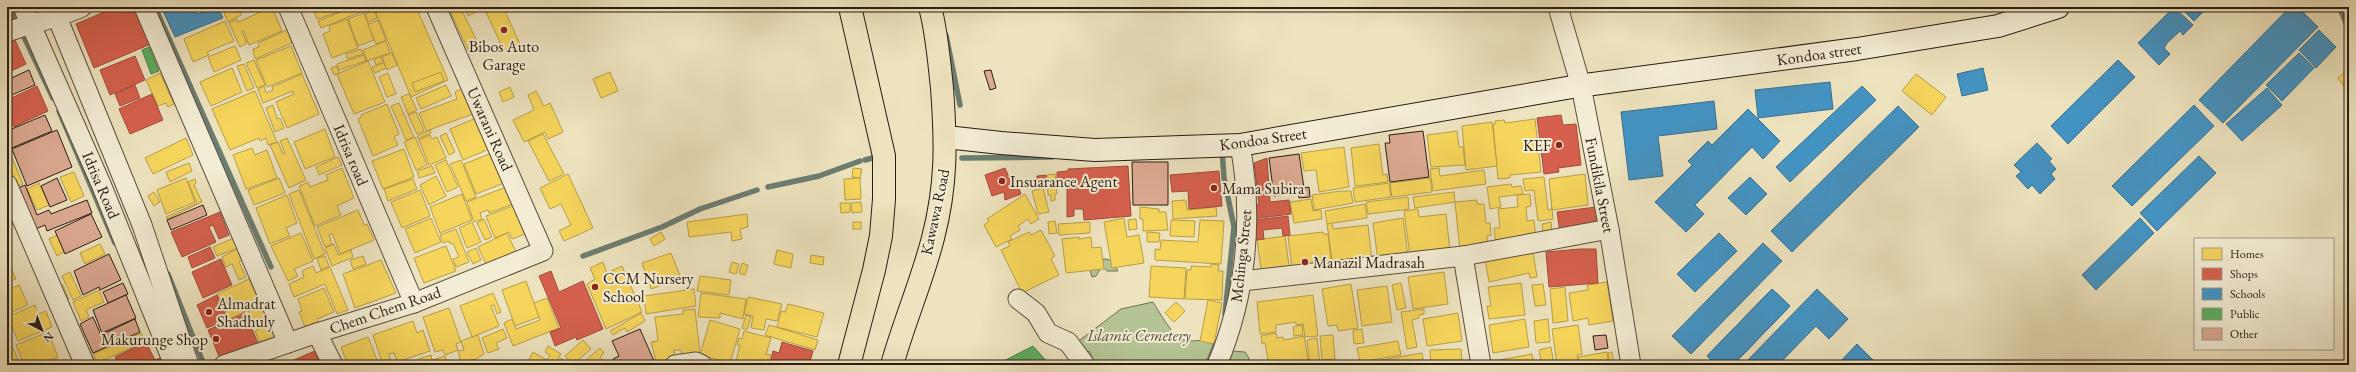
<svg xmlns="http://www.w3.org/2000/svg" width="2356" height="372" font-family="'EB Garamond',serif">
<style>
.green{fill:#b5c494;stroke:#6f7054}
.homes{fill:#f6d55c;stroke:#b89e46}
.shops{fill:#d6604d;stroke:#a24c3c}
.schools{fill:#4393c3;stroke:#3b6f8e}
.public{fill:#5aae61;stroke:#4b824a}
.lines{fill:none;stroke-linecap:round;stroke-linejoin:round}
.stream{stroke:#6c7d71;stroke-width:5.5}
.building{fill:#ddaa93;stroke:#291c13}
.street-casing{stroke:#5a4e3e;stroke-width:21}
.secondary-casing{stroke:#291c13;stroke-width:24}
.primary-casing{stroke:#291c13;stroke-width:24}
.street{stroke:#f3edd5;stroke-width:19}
.secondary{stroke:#f3edd5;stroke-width:22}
.primary{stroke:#ede3be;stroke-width:22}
.poi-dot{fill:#8f2418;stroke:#f3edd5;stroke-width:1.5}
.labels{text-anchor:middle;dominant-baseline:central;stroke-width:4;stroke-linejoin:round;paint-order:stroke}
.poi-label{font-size:16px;fill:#291c13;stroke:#f3edd5;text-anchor:start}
.street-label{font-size:16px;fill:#291c13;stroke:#f3edd5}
.park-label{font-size:16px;font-style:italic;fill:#534e3a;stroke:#f3edd5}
</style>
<rect width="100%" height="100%" fill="#ede3be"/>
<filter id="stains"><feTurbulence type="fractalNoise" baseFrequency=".005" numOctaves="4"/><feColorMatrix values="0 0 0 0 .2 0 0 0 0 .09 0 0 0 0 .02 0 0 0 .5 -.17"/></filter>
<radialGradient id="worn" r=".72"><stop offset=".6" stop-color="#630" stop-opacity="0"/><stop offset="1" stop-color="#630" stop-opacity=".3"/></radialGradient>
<g class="green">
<polygon points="1106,259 1112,261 1118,271 1107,271 1102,266 1096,276 1092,277 1088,263 1092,260"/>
<path d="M1153,302C1158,310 1172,334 1179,338C1195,346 1204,333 1216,349L1211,365H1095L1090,352L1080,348L1076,343L1121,309Z"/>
<polygon points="1232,351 1245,352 1249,358 1249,365 1229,365"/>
</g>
<g class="homes">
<polygon points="225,7 238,7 241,15 228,22 223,11 226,9"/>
<polygon points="242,7 253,7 244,11"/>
<polygon points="272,7 282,31 249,45 244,31 242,32 247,43 240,47 229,23 237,19 238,22"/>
<polygon points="304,7 344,7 345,10 317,19 313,8 305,10"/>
<polygon points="354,7 359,7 361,12 321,28 318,21"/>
<polygon points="363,7 374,7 374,9 365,12"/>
<polygon points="381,7 416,7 448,80 411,97 375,10"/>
<polygon points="460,7 481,49 470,54 450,11"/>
<polygon points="464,7 503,7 520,44 504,51 484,8 468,16"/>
<polygon points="374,10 377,18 368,22 365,14"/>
<polygon points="364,13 374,40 358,46 348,19"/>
<polygon points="347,19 358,48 332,58 323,34 330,31 329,26"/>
<polygon points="378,20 386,40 376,44 368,24"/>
<polygon points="225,21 234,41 207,52 209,55 193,62 184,39"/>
<polygon points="287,30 292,43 255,59 253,49 259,47 258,43"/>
<polygon points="386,41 390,53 367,61 363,50"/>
<polygon points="235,46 241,60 214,72 208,57"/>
<polygon points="291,46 302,73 267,87 256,60"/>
<polygon points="361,49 363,54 347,59 346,54"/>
<polygon points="392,53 397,65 387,70 382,57"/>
<polygon points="364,55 366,61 339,70 337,64"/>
<polygon points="381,57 383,62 376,65 374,59"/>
<polygon points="254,60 265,85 257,88 246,63"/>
<polygon points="368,61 385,102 354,114 337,74"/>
<polygon points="384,63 386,68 375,73 372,67"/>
<polygon points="244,64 254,88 247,91 237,66"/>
<polygon points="337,66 339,73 334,75 331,68"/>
<polygon points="232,68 242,92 211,106 200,82"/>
<polygon points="2347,70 2349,72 2348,92 2338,78"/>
<polygon points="441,72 444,81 415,92 412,83"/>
<polygon points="610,72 618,91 601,98 593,79"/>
<polygon points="160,73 174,104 168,107 166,103 158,106 146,80"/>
<polygon points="388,73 396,94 387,97 379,77"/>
<polygon points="302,74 319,114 287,128 276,102 294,94 293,91 263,103 258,89 264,86 266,93 273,90 272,87"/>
<polygon points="1916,74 1946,97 1932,115 1902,91"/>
<polygon points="446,85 451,96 421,109 416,98"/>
<polygon points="510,87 514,97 503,102 499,92"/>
<polygon points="463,88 473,114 426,131 419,113 457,99 455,92"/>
<polygon points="255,91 277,142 268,145 266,138 260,141 259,138 230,150 212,109"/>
<polygon points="536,91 544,106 550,103 563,132 548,139 545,132 524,142 513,120 534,110 528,95"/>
<polygon points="409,94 417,110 408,114 401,97"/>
<polygon points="399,103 414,137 406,140 391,106"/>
<polygon points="387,104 399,134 394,137 398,145 373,156 358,119 362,117 361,115"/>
<polygon points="273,105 277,119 280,118 284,128 275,132 266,108"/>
<polygon points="416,112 424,131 417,134 408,115"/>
<polygon points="476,118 494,147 463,160 450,129"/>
<polygon points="1535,119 1541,172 1510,175 1510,178 1498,179 1493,124 1495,124 1495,121 1504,120 1505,123"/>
<polygon points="1492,122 1497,166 1466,170 1462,126"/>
<polygon points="325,129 335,157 305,169 294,142"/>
<polygon points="430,130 431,133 418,139 417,136"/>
<polygon points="1457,131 1459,147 1463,147 1465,165 1431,167 1427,135"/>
<polygon points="446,133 455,152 449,155 440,136"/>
<polygon points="543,134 564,174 549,181 528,141"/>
<polygon points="430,135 432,139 437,137 446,158 429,165 419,140"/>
<polygon points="415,137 427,165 416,170 404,142"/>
<polygon points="186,138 193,155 153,174 145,158"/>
<polygon points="287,138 306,180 289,188 270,145 278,142 283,154 285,153 280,141"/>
<polygon points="1379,144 1383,175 1387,174 1388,182 1355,186 1351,148"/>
<polygon points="1344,147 1349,187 1319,192 1316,170 1304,171 1301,153"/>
<polygon points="252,148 255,155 267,150 277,178 246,189 233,155"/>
<polygon points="404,149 414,177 383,189 372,161"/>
<polygon points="10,153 23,184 13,188 7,172 7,154"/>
<polygon points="492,153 504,183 476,194 464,164"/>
<polygon points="338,157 342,165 319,175 316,167"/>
<polygon points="446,160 458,187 447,192 435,165"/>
<polygon points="461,160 476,197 466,201 450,164"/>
<polygon points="189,163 192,171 170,182 166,172"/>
<polygon points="432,166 435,173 419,178 417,171"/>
<polygon points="342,168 354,198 337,206 341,215 315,226 299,186 308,182 310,187 328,180 326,175"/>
<polygon points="853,168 862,169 860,178 852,177"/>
<polygon points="1439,168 1440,176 1484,170 1486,184 1433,191 1430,169"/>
<polygon points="74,172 84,196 71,202 60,177"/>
<polygon points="568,174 593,228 564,241 559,231 571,225 561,204 550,209 540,188"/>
<polygon points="1055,174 1057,194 1055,194 1055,200 1051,201 1051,195 1048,195 1047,175"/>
<polygon points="1585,174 1588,205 1552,210 1549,179"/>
<polygon points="436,176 446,196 429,205 420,185"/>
<polygon points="1544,177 1548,210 1552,209 1553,219 1538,221 1534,190 1525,191 1523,179"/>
<polygon points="186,178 195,202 166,214 157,190"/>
<polygon points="279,178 285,193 254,205 248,190"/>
<polygon points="860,178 861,199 845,200 844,179"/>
<polygon points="1430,178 1432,192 1392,197 1390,183"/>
<polygon points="195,179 196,183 194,185 202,202 167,219 166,217 197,203 188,182"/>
<polygon points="413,179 417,189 388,201 384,189"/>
<polygon points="39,183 49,205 37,210 27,189"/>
<polygon points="1389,183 1391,197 1355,202 1353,188"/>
<polygon points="1511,184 1512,187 1521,186 1523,194 1499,197 1501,207 1490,209 1487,187"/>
<polygon points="506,187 513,204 489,213 488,210 480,213 482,219 474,222 467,202"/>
<polygon points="1043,188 1049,212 1038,214 1032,191"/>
<polygon points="299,190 325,254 314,259 289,194"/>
<polygon points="420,190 430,216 402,228 391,202"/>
<polygon points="1341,191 1351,191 1353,203 1314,210 1312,195"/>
<polygon points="154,192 160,202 154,206 148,196"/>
<polygon points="1454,192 1455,202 1415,208 1413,197"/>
<polygon points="462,194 472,220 440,233 430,207"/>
<polygon points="1025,194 1039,219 1031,224 1028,219 1018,226 1020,230 1010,236 1012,239 996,247 984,225 989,221 987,219"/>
<polygon points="1530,194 1531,206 1526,207 1527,221 1534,220 1536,241 1496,245 1494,228 1500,228 1498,209 1518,207 1517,195"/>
<polygon points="287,195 297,223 286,228 290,236 270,244 256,208"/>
<polygon points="1408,197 1409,209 1368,214 1366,202"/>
<polygon points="1311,199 1313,211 1321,210 1322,219 1294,223 1290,202"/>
<polygon points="1186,200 1187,210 1216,207 1217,216 1173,219 1172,201"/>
<polygon points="1477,200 1477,204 1484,204 1486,223 1490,223 1491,235 1487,236 1488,248 1460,251 1455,202"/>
<polygon points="861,202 862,212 852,213 851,203"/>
<polygon points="840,203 850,203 850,212 841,213"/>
<polygon points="1365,204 1367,218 1327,224 1325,211"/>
<polygon points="515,205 525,234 512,239 509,232 495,238 486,216"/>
<polygon points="1140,207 1159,209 1159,212 1166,212 1168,230 1143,231 1143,219 1140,219"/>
<polygon points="1418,209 1419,217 1446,214 1450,251 1410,256 1404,211"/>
<polygon points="358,210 364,225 367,224 374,240 340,254 332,233 329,235 332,244 325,247 317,227"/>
<polygon points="747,214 748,227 740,229 742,239 732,241 731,232 689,237 687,222"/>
<polygon points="431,218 441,242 415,253 405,229"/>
<polygon points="1124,218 1127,237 1139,235 1144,263 1112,268 1104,222"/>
<polygon points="1403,218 1408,257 1378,261 1373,223"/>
<polygon points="484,219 492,237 485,240 477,223"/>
<polygon points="1136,219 1137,229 1129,230 1128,220"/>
<polygon points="1171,220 1195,221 1194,237 1170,236"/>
<polygon points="1200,220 1224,221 1221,264 1155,260 1155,249 1160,250 1161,240 1198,242"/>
<polygon points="1055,221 1057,233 1049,234 1048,222"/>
<polygon points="472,222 481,242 467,248 459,228"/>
<rect x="853" y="222" width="8" height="7"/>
<polygon points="1090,222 1090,233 1059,235 1058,224"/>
<polygon points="1551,222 1552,232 1543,233 1542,224"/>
<polygon points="1332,223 1333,229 1368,225 1372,262 1333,267 1327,224"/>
<polygon points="456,229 469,262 456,267 453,259 459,257 453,243 450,244 449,241 443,243 440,235"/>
<polygon points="1041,230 1055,256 1051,259 1059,275 1022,293 1001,250 1010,246 1008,242 1029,232 1031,235"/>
<polygon points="661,232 665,239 654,246 650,239"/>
<polygon points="1147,232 1160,233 1159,242 1147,242"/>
<polygon points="1323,232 1323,234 1328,234 1332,268 1292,268 1288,236"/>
<polygon points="301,233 313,261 294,269 298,276 288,281 271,246"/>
<polygon points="507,233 516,252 487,266 478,247"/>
<polygon points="57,235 64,252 57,256 49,239"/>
<polygon points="1285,236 1290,273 1262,276 1257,240"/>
<polygon points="1079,237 1079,239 1091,237 1092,248 1101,247 1104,269 1066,273 1062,239"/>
<polygon points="234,238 238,248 217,256 213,247"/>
<polygon points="100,244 105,254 85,264 80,253"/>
<polygon points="334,244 338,255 351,250 353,257 332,266 325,248"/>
<polygon points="446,246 456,271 424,283 414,258"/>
<polygon points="1539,246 1539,252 1533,252 1537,277 1530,278 1529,273 1489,282 1484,254"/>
<polygon points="239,248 244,259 239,262 246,277 239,280 232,264 226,267 222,257"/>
<polygon points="476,248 481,260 473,264 467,252"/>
<polygon points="777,250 793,254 791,268 774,264"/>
<polygon points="671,253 681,278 651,289 642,263"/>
<polygon points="811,255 824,257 823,265 810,263"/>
<polygon points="325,256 329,266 321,270 317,258"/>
<polygon points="363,256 366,264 353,269 350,260"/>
<polygon points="7,258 16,279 7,282"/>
<polygon points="381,260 396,293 355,308 343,274"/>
<polygon points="603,262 607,273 622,266 642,312 606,329 587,284 595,279 590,268"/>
<polygon points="732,262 739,264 736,274 729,272"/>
<polygon points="742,263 748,265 745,275 739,273"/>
<polygon points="1211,264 1219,265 1218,271 1223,271 1222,300 1185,299 1187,270 1191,270 1191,266 1211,267"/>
<polygon points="313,266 316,273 330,267 348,310 337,314 325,284 294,297 289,284 304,277 302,271"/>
<polygon points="1151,266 1186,268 1184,299 1149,297"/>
<polygon points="70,272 81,296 73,300 62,276"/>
<polygon points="1444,272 1448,304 1413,309 1408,277"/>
<polygon points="700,276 731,280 729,295 697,291"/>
<polygon points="249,279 268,320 255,326 248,310 229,319 217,294"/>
<polygon points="526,281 539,317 515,326 502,290"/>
<polygon points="1607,282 1613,321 1589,325 1588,318 1573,321 1569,293 1588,290 1587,285"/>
<polygon points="1401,283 1406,308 1397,310 1392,285"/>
<polygon points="1521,283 1525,315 1489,319 1487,306 1491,306 1488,287"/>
<polygon points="1351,284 1358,328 1338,331 1337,325 1328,326 1322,289"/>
<polygon points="1543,284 1546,305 1535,306 1532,285"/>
<polygon points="19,285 28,305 7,314 7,290"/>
<polygon points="63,285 69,299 63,302 57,287"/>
<polygon points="1387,286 1392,322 1362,326 1357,290"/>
<polygon points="1565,287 1568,321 1553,323 1550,289"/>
<polygon points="324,288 334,312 317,319 318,322 305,327 299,312 302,311 298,299"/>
<polygon points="694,289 696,306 646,314 644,296"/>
<polygon points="99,290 104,302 86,310 89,317 81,321 73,302"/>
<polygon points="493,293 501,312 497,314 494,305 491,306 499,326 472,337 460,306"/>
<polygon points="701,293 746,299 743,319 720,313 720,318 698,317"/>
<polygon points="1313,295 1318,336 1305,337 1303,324 1296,325 1296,322 1276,325 1276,332 1260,334 1257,302"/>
<polygon points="748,297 782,304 777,321 766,319 764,330 751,328 753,316 744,314"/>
<polygon points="547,298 559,328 513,346 504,323 512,319 516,329 540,320 534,303"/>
<polygon points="1208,300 1222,303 1214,344 1200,341"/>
<polygon points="1176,302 1185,311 1174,322 1165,313"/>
<polygon points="788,304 824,313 817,337 777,327 781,311 785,312"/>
<polygon points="35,305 38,314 46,311 52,327 18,341 8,317"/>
<polygon points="449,308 461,342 456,344 458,350 445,355 443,350 435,352 423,317"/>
<polygon points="695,309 700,354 682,356 681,350 674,350 675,359 656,361 651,342 658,341 655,317 683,314 683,310"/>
<polygon points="1424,309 1424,314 1419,315 1419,318 1412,320 1417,347 1407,349 1401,312"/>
<polygon points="641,313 645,321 627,332 625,328 613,335 610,331"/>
<polygon points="1458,313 1462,341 1427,346 1423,319"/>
<polygon points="746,315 751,317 747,330 742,328"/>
<polygon points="1525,319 1529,347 1493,353 1489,325"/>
<polygon points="1548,319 1550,342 1536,343 1534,321"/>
<polygon points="710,320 740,329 730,363 700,355"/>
<polygon points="413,321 417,333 423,330 430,351 397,362 394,353 389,354 392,365 383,365 373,335"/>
<polygon points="268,323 276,338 261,345 255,331"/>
<polygon points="769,325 818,340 815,350 765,335"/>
<polygon points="1302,325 1303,335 1294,336 1293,327"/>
<polygon points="1578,325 1582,354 1577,355 1578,361 1557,364 1552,329"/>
<polygon points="503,329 507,338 496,343 499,349 488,353 482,338"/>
<polygon points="1362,329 1364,343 1354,344 1353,330"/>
<polygon points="744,331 771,338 766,354 771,355 768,365 735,365 740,345 737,345 739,338 742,339"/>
<polygon points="48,332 58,357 38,365 24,365 16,345"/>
<polygon points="141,333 145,342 97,363 93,354"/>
<polygon points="1276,333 1277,338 1283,337 1284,340 1304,336 1309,365 1269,365 1265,343 1262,344 1261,336"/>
<polygon points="478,335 484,354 476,359 461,362 458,351 464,350 461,341"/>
<polygon points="1333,335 1335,359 1322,360 1320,336"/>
<polygon points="368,337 379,365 348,365 341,347"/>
<polygon points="1317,338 1320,365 1310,365 1307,340"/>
<polygon points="583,340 591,349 572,365 565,356"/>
<polygon points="1398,341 1401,355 1360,362 1357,348"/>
<polygon points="548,346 561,354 555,364 526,365 533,352 547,360 550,355 545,352"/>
<polygon points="1551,347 1554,365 1542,365 1539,350"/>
<polygon points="13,348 20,365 11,365 7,357 7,350"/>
<polygon points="600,348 604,353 600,357 607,365 580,365"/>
<polygon points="1461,349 1462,365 1431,365 1430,350"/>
<polygon points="1607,352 1609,365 1579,365 1578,357"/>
<polygon points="1612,352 1614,363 1610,364 1608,353"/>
<polygon points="1422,353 1424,365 1376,365 1376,361"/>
<polygon points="1532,354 1534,365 1495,365 1494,361"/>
<polygon points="431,355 433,365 420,365 419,359"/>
<polygon points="445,356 448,365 435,365 433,360"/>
<polygon points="561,358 570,365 555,365"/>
<polygon points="57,359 60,365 43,365"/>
<polygon points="417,360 419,365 410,365 409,363"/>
<polygon points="1367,361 1367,365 1344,365"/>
</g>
<g class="shops">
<polygon points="116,7 135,7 151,44 94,68 76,24"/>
<polygon points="14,38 26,64 7,73 7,41"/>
<polygon points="135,56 145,80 110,95 100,70"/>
<polygon points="135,85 140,98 120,106 115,94"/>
<polygon points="37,86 48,111 14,127 7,112 7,100"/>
<polygon points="152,94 163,120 130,134 119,109"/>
<polygon points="1561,115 1563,125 1576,124 1581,165 1558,168 1559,172 1544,174 1537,118"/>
<polygon points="1267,158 1270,202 1289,200 1291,214 1252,219 1250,205 1259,204 1254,163"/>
<polygon points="1128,166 1131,216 1084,220 1083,209 1074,209 1074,216 1067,217 1067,184 1057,185 1057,172 1068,171 1068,169"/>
<polygon points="1005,168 1009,177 1014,175 1021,194 1005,200 1004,192 992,196 985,175"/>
<polygon points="1219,171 1222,206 1189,209 1188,191 1172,192 1170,175"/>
<polygon points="1046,175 1046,185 1037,186 1037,176"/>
<polygon points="1596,207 1598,229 1560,233 1557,212"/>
<polygon points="220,212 229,235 219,239 213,225 209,227 216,242 182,257 171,232"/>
<polygon points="1288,216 1290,235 1283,236 1282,228 1263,230 1264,239 1250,241 1248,221"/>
<polygon points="210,247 215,258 192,268 188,257"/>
<polygon points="1580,249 1596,249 1598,283 1549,287 1546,252"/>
<polygon points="221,259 232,285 203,298 192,272"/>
<polygon points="551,271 559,292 583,281 603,329 577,340 576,337 555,346 550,332 561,328 539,276"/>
<polygon points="217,295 227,319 207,328 197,305"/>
<polygon points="245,313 258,343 221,361 208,330"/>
<polygon points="146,342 155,360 160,358 163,365 119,365 115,357"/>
<polygon points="782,342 813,351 809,365 770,365 773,351 779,353"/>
<polygon points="315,351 321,365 282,365"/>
</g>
<g class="schools">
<polygon points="161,7 202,7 196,10 197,14 218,7 223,18 175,37"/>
<polygon points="2174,7 2193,25 2183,35 2180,31 2167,43 2164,48 2170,54 2159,65 2138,43"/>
<polygon points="2180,7 2208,7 2194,21"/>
<polygon points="2290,7 2298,7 2318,27 2223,123 2199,100"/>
<polygon points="2319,30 2336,47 2316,68 2299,50"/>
<polygon points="2299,53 2314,68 2282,101 2266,85"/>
<polygon points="2118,60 2135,77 2068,144 2051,126"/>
<polygon points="1983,68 1988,90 1962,96 1957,74"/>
<polygon points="1830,82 1833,109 1758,118 1755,90"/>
<polygon points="1862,86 1876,100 1790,182 1776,167"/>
<polygon points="2267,88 2282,105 2242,141 2226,124"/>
<polygon points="1714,101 1717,129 1658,136 1663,176 1629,180 1621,112"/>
<polygon points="2194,105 2214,126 2132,206 2112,186"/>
<polygon points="1898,106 1919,127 1792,252 1771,231"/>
<polygon points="1748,109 1780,141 1763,159 1752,147 1695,205 1704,214 1686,232 1655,202 1692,165 1688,161 1708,141 1712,145"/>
<polygon points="2037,143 2052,159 2049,161 2056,169 2051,174 2055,179 2040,194 2032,185 2028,189 2016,176 2021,172 2014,165"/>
<polygon points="2199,156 2216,173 2157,231 2140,213"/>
<polygon points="1750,177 1767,194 1746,215 1728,198"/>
<polygon points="2140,218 2154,233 2096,290 2082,275"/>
<polygon points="1719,233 1737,251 1695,292 1677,274"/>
<polygon points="1763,243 1782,261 1691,354 1672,336"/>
<polygon points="1772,289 1790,306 1733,365 1716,365 1707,356"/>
<polygon points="1772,289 1790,306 1733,365 1716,365 1707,356"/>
<polygon points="1817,289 1848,319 1829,339 1816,326 1778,365 1743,365"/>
<polygon points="1857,344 1875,362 1873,365 1837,365"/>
</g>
<g class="public">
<polygon points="149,47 159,71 151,74 142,50"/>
<polygon points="1033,346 1050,365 996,365"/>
</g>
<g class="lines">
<g class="stream">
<polyline points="10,7 53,98"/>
<polyline points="155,7 271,267"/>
<polyline points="2339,7 2349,29"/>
<polyline points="946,35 960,105"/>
<polyline points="59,111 115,243"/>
<polyline points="1222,150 1224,178 1234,227 1225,314"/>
<polyline points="962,158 1052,157"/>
<polyline points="865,160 876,157"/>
<polyline points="768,187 819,176 860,161"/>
<polyline points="583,256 662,227 700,209 757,190"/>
<polyline points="168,274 204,365"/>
<polyline points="1207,365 1216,344"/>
</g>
</g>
<g class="building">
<polygon points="29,70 35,85 7,97 7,80"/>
<polygon points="991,70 996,88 990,90 984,71"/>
<polygon points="45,115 52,131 7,150 7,131"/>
<polygon points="57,130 72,167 27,186 12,149"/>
<polygon points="1423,131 1429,177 1390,182 1385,143 1390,143 1389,135"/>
<polygon points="1299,154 1304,188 1309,187 1310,197 1299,198 1298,192 1274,196 1269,158"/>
<polygon points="1132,162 1168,162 1168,205 1133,205"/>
<polygon points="57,178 67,200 50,207 41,186"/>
<polygon points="25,185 37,215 49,210 51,214 87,200 92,213 47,231 45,225 31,231 14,190"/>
<polygon points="203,205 207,215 171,230 167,220"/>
<polygon points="91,214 102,237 65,254 55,231"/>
<polygon points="109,254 121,280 100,290 99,287 83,295 74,271"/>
<polygon points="123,283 128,294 108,303 103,292"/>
<polygon points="126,295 136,318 102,333 93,310"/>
<polygon points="93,317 101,335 135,319 140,332 93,353 80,324"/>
<polygon points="640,329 654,361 644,365 616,365 613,359 619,356 612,341"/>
<polygon points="1606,335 1608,348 1595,350 1593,336"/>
</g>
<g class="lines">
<defs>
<g id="street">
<polyline points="23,7 101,184 174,365"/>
<polyline points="53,7 142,225 189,365"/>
<polyline points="144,7 288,343"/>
<polyline points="288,7 414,303"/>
<polyline points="1558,7 1581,86 1609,229 1631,365"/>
<path d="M7,32C32,23 58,18 82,7"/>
<polyline points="7,184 85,365"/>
<polyline points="1463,256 1481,365"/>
<polyline points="1242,281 1463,256 1609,229"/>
<polyline points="1018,299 1036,313 1048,333 1068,342 1085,365"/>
<polyline points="317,333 333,365"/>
<polyline points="224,365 317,333 414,303 543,251 436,7"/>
<polyline points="675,365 696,362 702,365"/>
<path d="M1217,365C1246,296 1254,219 1240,145"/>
</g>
<polyline id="secondary" points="946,137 1001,143 1095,150 1240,145 1578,86 1857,49 1998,26 2058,7"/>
<g id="primary">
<polyline points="849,365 874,270 881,236 884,199 884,156 850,7"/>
<path d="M892,365C904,322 922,281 933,238C947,184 946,143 942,88C939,61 937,33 930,7"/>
</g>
</defs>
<use href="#street" class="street-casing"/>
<use href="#secondary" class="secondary-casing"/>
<use href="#primary" class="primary-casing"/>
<use href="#street" class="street"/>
<use href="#secondary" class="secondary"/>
<use href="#primary" class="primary"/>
</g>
<g class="poi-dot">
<circle cx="504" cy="30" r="4"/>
<circle cx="1559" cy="145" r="4"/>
<circle cx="1002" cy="181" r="4"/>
<circle cx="1214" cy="188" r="4"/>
<circle cx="1305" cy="262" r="4"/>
<circle cx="595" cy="287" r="4"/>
<circle cx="209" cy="312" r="4"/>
<circle cx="216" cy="339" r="4"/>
</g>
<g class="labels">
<g class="poi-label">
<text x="504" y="46" text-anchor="middle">Bibos Auto<tspan x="504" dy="18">Garage</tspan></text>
<text x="1551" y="145" text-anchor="end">KEF</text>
<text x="1010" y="181">Insuarance Agent</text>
<text x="1222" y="188">Mama Subira</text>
<text x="1313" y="262">Manazil Madrasah</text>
<text x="603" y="278">CCM Nursery<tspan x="603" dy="18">School</tspan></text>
<text x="217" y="303">Almadrat<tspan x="217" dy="18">Shadhuly</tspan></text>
<text x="208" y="339" text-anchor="end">Makurunge Shop</text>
</g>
<g class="street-label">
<text transform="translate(1819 54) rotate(-8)">Kondoa street</text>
<text transform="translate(490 129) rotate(66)">Uwarani Road</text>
<text transform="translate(1263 139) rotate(-8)">Kondoa Street</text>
<text transform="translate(351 155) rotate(67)">Idrisa road</text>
<text transform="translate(101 185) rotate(67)">Idrisa Road</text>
<text transform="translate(1600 185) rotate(79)">Fundikila Street</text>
<text transform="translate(935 212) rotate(-78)">Kawawa Road</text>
<text transform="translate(1241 256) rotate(-84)">Mchinga Street</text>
<text transform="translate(385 310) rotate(-19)">Chem Chem Road</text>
</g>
<g class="park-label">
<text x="1139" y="335">Islamic Cemetery</text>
</g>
</g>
<rect width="2356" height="372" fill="none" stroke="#ede3be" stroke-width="24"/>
<rect x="8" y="8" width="2340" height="356" fill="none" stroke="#291c13" stroke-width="2"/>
<rect x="12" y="12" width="2332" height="348" fill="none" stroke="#291c13"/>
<rect x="2194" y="238" width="140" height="112" fill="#f3edd5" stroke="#a29987"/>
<rect x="2202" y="248" width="20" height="12" fill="#f6d55c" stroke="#a29987"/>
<text x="2230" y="258" font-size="12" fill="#291c13">Homes</text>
<rect x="2202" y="268" width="20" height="12" fill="#d6604d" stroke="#a29987"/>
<text x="2230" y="278" font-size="12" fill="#291c13">Shops</text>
<rect x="2202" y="288" width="20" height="12" fill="#4393c3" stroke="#a29987"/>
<text x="2230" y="298" font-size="12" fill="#291c13">Schools</text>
<rect x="2202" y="308" width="20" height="12" fill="#5aae61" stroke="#a29987"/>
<text x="2230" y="318" font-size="12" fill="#291c13">Public</text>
<rect x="2202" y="328" width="20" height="12" fill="#ddaa93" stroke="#a29987"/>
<text x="2230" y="338" font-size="12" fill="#291c13">Other</text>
<g transform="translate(42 330) rotate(138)" stroke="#f3edd5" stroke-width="3" paint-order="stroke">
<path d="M0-3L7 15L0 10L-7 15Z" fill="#291c13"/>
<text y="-6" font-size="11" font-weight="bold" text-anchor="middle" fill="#291c13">N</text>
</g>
<rect width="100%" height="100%" filter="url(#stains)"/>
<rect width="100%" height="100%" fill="url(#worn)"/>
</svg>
